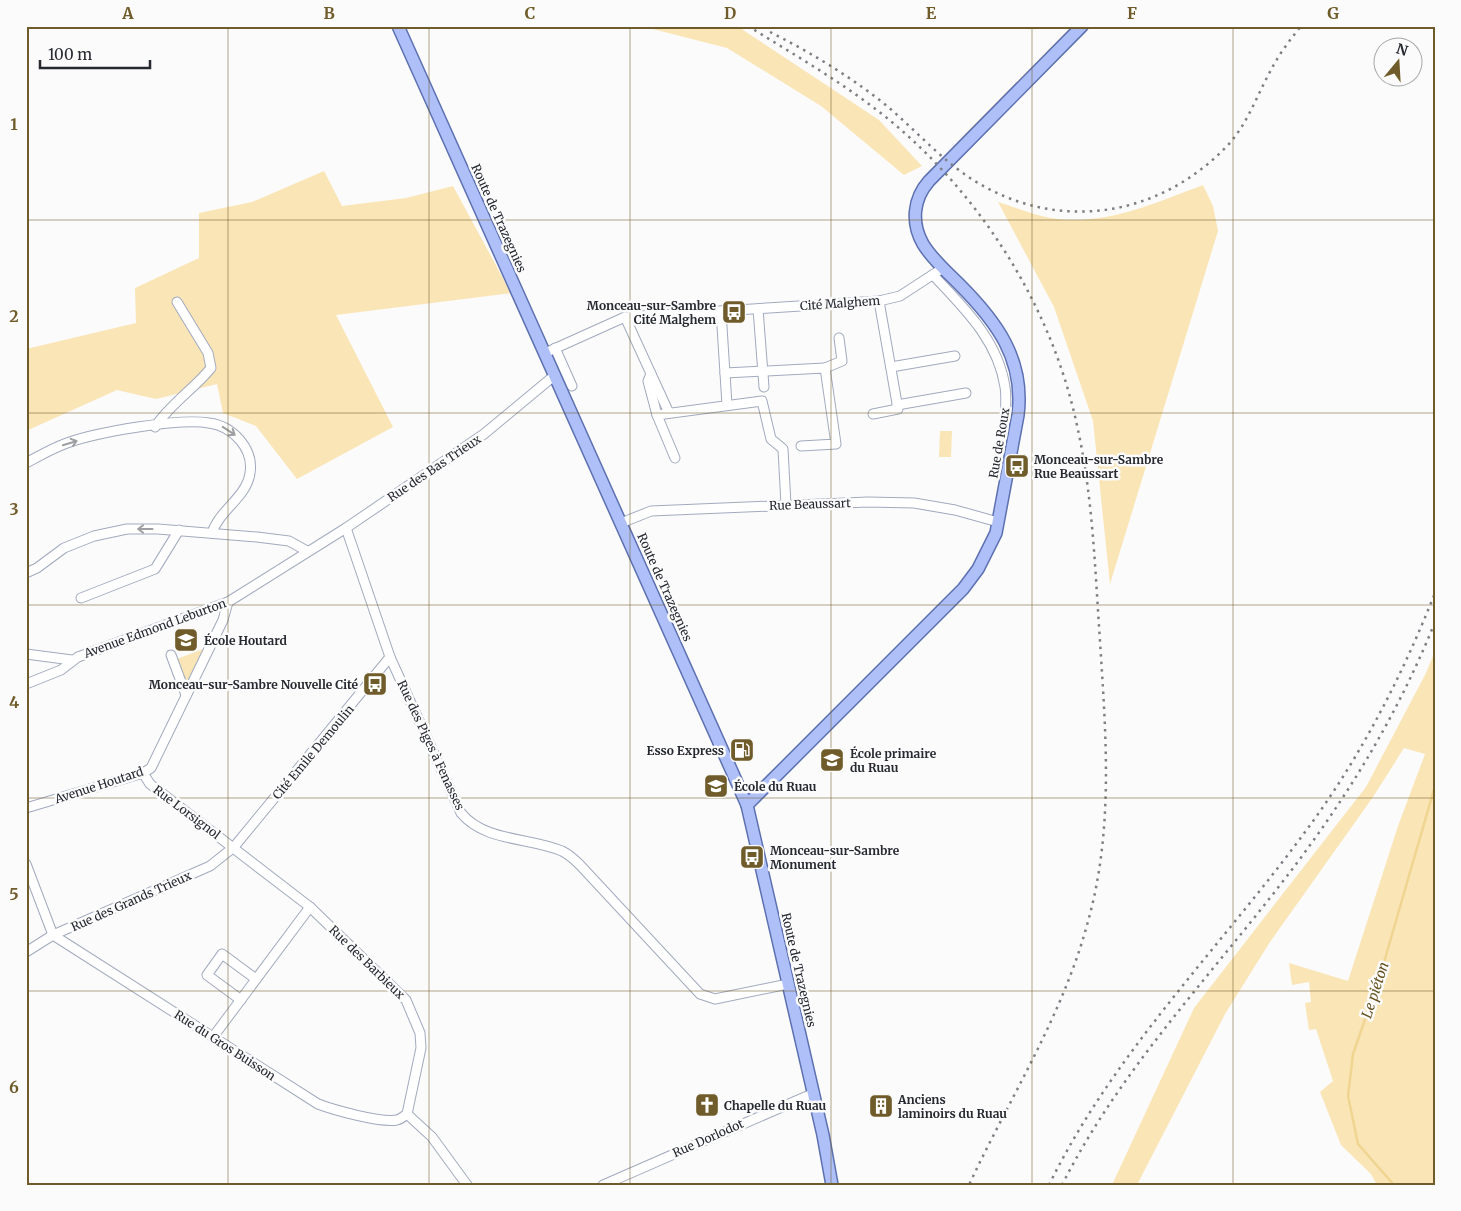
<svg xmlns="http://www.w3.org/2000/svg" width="1461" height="1211" font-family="Merriweather,serif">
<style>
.green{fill:#fae5b6}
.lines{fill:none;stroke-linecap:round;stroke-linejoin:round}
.stream{stroke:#f0d491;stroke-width:2.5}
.minor-casing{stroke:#a2aabe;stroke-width:11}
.major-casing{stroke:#5d70b0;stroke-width:14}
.minor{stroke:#fff;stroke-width:9}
.major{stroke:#afc0f9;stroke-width:11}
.rail{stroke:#7e7f84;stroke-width:2.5;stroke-dasharray:2.5 5;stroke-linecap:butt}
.oneway{stroke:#9e9fa2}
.grid{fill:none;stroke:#705c2a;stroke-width:1;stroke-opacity:0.55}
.labels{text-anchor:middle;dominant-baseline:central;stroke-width:5;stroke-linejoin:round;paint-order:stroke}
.street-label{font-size:12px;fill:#272931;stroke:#fbfbfb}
.poi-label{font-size:12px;font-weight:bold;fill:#272931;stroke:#fbfbfb;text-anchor:start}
.water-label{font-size:14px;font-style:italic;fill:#65511f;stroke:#fbfbfb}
.neatline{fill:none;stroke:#705c2a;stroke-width:2}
.grid-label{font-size:16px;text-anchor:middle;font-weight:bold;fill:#705c2a}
</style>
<rect width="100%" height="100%" fill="#fbfbfb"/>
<g class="green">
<polygon points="641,26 737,26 879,120 922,166 904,175 821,106 727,48"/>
<polygon points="1072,26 1076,26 964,139 962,137"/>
<polygon points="324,171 342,206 406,198 453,186 511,293 336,315 393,427 297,479 256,426 223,413 217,384 156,399 117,390 26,431 26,349 136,323 135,288 199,258 199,213 252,202"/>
<path d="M1203,185L1213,206L1218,231L1110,584L1093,421L1054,307L998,202C1017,208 1038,217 1057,219C1107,225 1158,202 1203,185Z"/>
<polygon points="940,431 952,431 951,457 939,457"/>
<polygon points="203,649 186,686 177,659"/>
<polygon points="1435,651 1435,1185 1377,1185 1371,1174 1341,1145 1320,1092 1333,1081 1316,1029 1309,1030 1305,1003 1311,1002 1309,982 1292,985 1289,963 1348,981 1398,826 1425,754 1404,748 1373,797 1270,942 1225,1014 1137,1185 1112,1185 1194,1008 1366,787 1426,673"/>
</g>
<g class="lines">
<polyline class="stream" points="1394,1185 1358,1144 1348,1096 1353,1054 1380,976 1435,786"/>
<defs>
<g id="minor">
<path d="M933,275C964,308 998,340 1005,387C1007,398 1005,411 1005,422"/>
<polyline points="758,309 764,387"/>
<polyline points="721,311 727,405"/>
<polyline points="625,317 669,413"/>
<polyline points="555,348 572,386"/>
<polyline points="545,353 625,317 879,301 900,296 943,268"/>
<polyline points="891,367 955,356"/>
<polyline points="825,368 842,361 839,338"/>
<polyline points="725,373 825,368 836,444 801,446"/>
<polyline points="651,374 648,381 657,415 675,458"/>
<polyline points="897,405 966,393"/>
<polyline points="873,414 898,409 879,301"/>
<polyline points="657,415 762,401 771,439 783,449 786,505"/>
<path d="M155,427C170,404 194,389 211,368L208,353L177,302"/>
<path d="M26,463C39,456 53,448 67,443C97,432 179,418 209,423C233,426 254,449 250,473C247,497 219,510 212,533"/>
<polyline points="621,523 651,511 868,502 914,503 955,510 998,522"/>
<path d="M346,528L390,657L461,813C485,842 529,837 562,851C568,854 575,860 580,865L700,994L715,999L788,984"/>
<polyline points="26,573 37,568 64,548 94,536 127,529 158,529 257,537 289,541 307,551"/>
<polyline points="81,598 155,569 179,530"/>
<polyline points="26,654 72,660"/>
<polyline points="171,655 186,695"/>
<polyline points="26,684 61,670 78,657 228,602 346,528 484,434 555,375"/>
<polyline points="143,773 150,784 310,907 406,1000 420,1033 421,1048 407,1114 432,1137 467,1185"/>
<polyline points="26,808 143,773 151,768 223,620 228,602"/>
<path d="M26,864L53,935L318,1104C334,1110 380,1123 397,1120C401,1119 404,1116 407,1114"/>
<polyline points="26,952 53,935 210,866 234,847 390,657"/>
<polyline points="241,1000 207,975 222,954 256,979"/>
<polyline points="213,1037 310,907"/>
<polyline points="603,1185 814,1093"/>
</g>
<g id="major">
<polyline points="398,26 747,805 823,1135 832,1185"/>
<path d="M747,805L963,589L978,569L996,533L1018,415C1025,359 996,321 959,284C946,271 932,259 923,244C911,223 913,199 929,181L1082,26"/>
</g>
</defs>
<use href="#minor" class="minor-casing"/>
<use href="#major" class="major-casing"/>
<use href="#minor" class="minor"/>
<use href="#major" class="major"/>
<g class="rail">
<path d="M748,26C793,54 840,81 882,114C979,191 1053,307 1078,430C1093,499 1095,570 1100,641C1106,737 1114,831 1087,925C1062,1017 1009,1099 969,1185"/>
<path d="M770,32C806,50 841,71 873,95C907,120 935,155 970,178C1056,234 1159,218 1228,145C1248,123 1257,95 1271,70C1279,54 1290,40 1301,26"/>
<path d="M1049,1185C1114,1052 1221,947 1308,828C1361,756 1402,676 1435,593"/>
<path d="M1062,1185C1120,1070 1209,978 1287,876C1347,798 1398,714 1435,622"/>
</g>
</g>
<defs><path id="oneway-shaft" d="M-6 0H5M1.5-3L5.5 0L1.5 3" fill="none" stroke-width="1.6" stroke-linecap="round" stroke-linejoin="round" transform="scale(1.25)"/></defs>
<g class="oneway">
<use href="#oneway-shaft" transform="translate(229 431) rotate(33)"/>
<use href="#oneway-shaft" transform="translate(70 443) rotate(-17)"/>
<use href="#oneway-shaft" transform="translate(145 529) rotate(-180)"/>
</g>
<path class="grid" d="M228,26V1185M429,26V1185M630,26V1185M831,26V1185M1032,26V1185M1233,26V1185M26,220H1435M26,413H1435M26,605H1435M26,798H1435M26,991H1435"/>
<defs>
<symbol id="bus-square" viewBox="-11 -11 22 22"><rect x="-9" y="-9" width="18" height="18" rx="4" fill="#705c2a" stroke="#fbfbfb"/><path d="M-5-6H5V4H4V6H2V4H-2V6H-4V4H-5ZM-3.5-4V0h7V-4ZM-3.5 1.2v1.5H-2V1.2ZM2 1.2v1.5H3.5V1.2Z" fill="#fff"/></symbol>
<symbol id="school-square" viewBox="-11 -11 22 22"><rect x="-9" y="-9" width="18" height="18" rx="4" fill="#705c2a" stroke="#fbfbfb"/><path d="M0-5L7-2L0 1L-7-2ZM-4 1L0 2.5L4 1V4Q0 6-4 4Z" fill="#fff"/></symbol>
<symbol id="fuel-square" viewBox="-11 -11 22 22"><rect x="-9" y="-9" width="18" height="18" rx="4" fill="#705c2a" stroke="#fbfbfb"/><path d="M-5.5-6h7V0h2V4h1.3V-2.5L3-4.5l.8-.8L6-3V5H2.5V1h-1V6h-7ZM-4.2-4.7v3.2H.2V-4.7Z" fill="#fff"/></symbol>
<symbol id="church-square" viewBox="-11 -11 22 22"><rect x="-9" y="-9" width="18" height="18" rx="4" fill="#705c2a" stroke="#fbfbfb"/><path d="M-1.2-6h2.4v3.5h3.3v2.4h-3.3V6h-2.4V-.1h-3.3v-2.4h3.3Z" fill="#fff"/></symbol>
<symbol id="building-square" viewBox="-11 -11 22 22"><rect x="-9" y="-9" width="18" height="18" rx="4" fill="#705c2a" stroke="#fbfbfb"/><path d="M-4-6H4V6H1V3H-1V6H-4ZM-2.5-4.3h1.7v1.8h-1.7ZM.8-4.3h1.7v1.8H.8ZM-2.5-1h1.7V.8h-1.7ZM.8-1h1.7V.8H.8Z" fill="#fff"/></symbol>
</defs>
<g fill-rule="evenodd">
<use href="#bus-square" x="720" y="298" width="28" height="28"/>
<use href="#bus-square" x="1003" y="452" width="28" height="28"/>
<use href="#school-square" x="172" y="626" width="28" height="28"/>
<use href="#bus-square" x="361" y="670" width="28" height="28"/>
<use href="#fuel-square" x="728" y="736" width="28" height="28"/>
<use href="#school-square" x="818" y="746" width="28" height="28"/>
<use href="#school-square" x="702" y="772" width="28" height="28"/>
<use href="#bus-square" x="738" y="843" width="28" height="28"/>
<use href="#church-square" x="693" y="1091" width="28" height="28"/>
<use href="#building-square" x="867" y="1092" width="28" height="28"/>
</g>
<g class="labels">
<g class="street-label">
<text transform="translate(499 218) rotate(66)">Route de Trazegnies</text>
<text transform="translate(840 303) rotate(-4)">Cité Malghem</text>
<text transform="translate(999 443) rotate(-80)">Rue de Roux</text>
<text transform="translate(434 468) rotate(-34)">Rue des Bas Trieux</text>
<text transform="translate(810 504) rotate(-2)">Rue Beaussart</text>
<text transform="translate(665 587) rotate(66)">Route de Trazegnies</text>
<text transform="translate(155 628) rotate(-20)">Avenue Edmond Leburton</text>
<text transform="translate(431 745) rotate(65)">Rue des Piges à Fenasses</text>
<text transform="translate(313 752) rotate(-50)">Cité Emile Demoulin</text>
<text transform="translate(99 785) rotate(-18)">Avenue Houtard</text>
<text transform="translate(187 812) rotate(37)">Rue Lorsignol</text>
<text transform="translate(131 901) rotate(-24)">Rue des Grands Trieux</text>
<text transform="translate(367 962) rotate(44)">Rue des Barbieux</text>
<text transform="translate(799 970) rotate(77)">Route de Trazegnies</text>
<text transform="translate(225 1045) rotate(33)">Rue du Gros Buisson</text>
<text transform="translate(708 1138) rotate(-24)">Rue Dorlodot</text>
</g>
<g class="poi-label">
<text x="716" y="305" text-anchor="end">Monceau-sur-Sambre<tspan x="716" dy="14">Cité Malghem</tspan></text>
<text x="1034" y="459">Monceau-sur-Sambre<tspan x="1034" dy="14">Rue Beaussart</tspan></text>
<text x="204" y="640">École Houtard</text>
<text x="358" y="684" text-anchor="end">Monceau-sur-Sambre Nouvelle Cité</text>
<text x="724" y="750" text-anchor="end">Esso Express</text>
<text x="850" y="753">École primaire<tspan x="850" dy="14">du Ruau</tspan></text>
<text x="734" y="786">École du Ruau</text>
<text x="770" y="850">Monceau-sur-Sambre<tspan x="770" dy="14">Monument</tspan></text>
<text x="898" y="1099">Anciens<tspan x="898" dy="14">laminoirs du Ruau</tspan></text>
<text x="724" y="1105">Chapelle du Ruau</text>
</g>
<g class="water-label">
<text transform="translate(1375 990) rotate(-72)">Le piéton</text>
</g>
</g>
<rect width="1461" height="1211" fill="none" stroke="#fbfbfb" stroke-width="55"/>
<g transform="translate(1398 62) rotate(18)"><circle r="24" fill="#fbfbfb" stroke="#a6a7aa"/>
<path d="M0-4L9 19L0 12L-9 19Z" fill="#705c2a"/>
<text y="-8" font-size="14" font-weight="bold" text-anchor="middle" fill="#272931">N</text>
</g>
<path d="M40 60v8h110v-8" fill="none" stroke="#272931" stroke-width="2.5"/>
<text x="48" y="60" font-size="15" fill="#272931" stroke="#fbfbfb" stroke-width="4" paint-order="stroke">100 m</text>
<rect x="28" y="28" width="1406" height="1156" class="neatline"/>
<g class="grid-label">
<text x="128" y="19">A</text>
<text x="329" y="19">B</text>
<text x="530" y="19">C</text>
<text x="730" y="19">D</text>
<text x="931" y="19">E</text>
<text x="1132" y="19">F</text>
<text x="1333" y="19">G</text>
<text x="14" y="130">1</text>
<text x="14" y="322">2</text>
<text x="14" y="515">3</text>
<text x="14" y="708">4</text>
<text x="14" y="900">5</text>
<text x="14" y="1093">6</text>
</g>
</svg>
